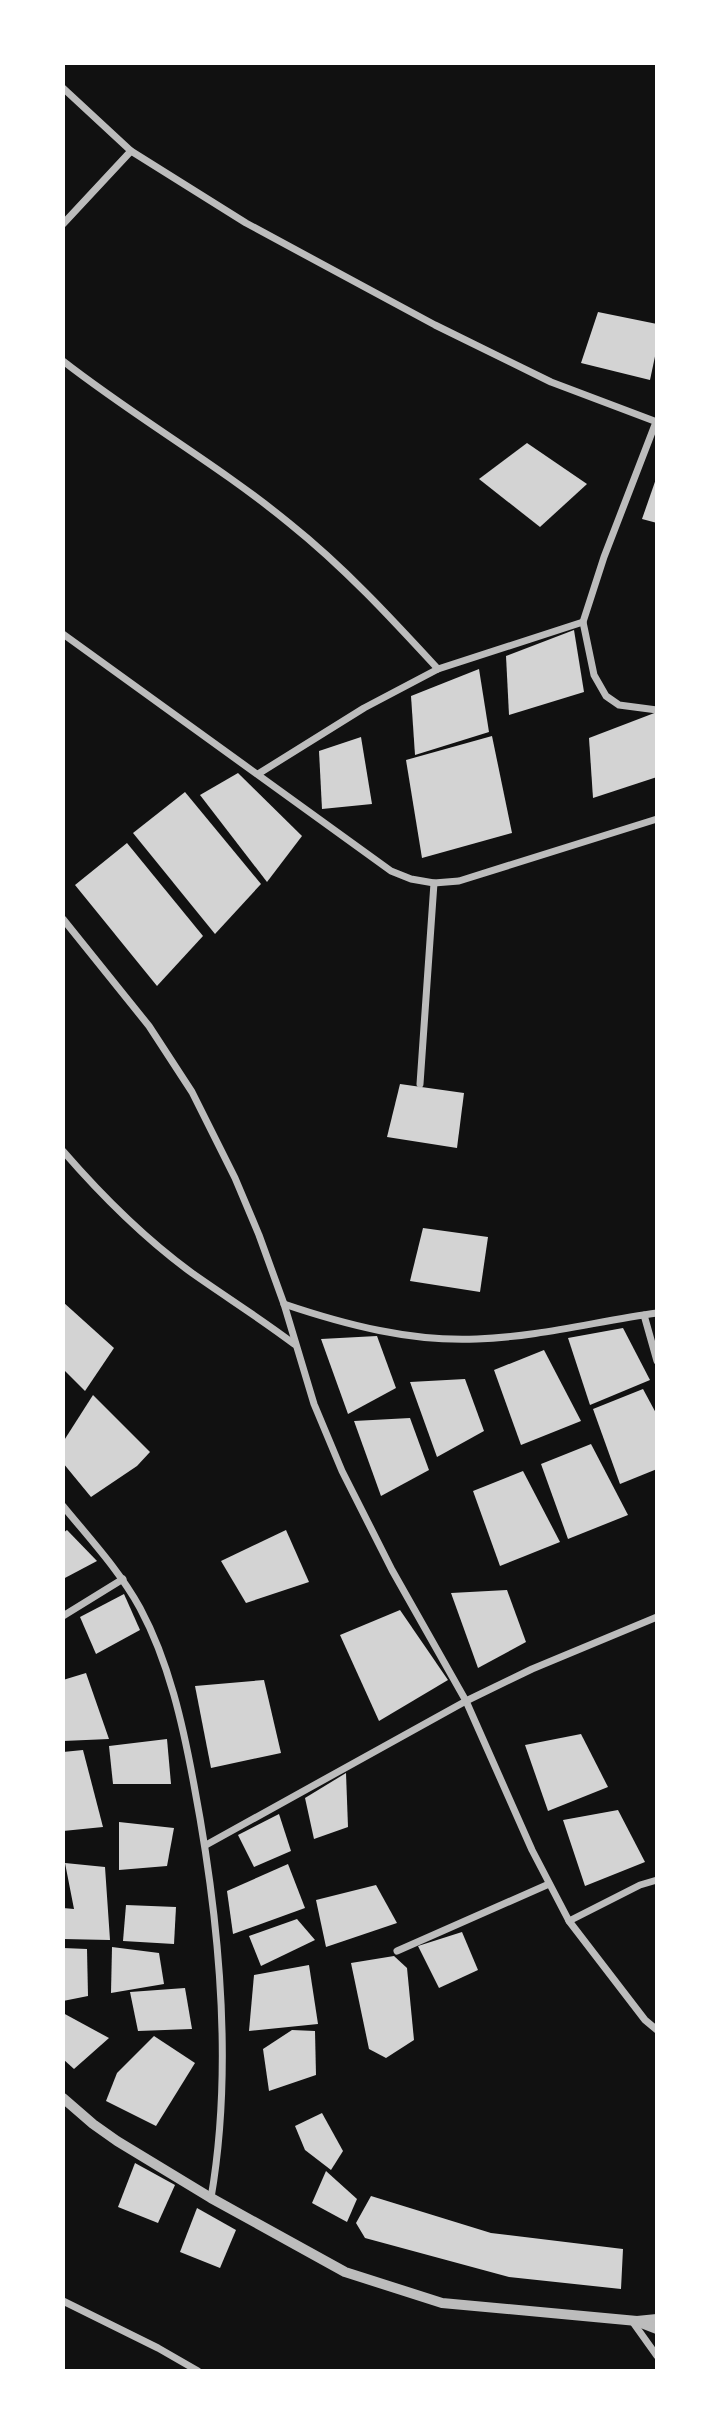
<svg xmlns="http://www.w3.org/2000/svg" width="720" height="2434" font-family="Rubik,sans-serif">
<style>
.building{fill:#d3d3d3}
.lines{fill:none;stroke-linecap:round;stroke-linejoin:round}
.minor{stroke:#bcbcbc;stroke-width:7}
.tertiary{stroke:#bcbcbc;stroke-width:10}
</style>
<rect width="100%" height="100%" fill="#111"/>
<g class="building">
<polygon points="598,312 657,324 657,347 650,380 581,363"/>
<polygon points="527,443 587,484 540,527 479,479"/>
<polygon points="657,476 657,523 642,519"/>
<polygon points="574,630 584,692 509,715 506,656"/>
<polygon points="479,669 489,732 415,755 411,696"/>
<polygon points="657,712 657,777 593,798 589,738"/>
<polygon points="492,736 512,833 422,858 406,760"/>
<polygon points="361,737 372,804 322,809 319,751"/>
<polygon points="238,773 302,836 267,882 200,795"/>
<polygon points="185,792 261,884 215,934 133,833"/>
<polygon points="127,843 203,936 157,986 75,885"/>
<polygon points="400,1084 464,1093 457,1148 387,1137"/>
<polygon points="423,1228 488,1237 480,1292 410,1281"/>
<polygon points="63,1302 114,1348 85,1391 63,1369"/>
<polygon points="623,1328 650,1380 590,1405 568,1338"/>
<polygon points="377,1336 396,1388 348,1414 321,1339"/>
<polygon points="544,1350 581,1421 521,1445 494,1370"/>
<polygon points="465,1379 484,1431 437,1457 410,1382"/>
<polygon points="643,1389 657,1415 657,1469 620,1484 593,1409"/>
<polygon points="93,1395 150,1452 137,1466 91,1497 63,1463 63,1442"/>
<polygon points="410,1418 429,1470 381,1496 354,1421"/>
<polygon points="591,1444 628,1515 568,1539 541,1464"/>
<polygon points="523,1471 560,1542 500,1566 473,1491"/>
<polygon points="67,1530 97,1561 63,1579 63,1533"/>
<polygon points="286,1530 309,1582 246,1603 221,1561"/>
<polygon points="507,1590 526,1642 478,1668 451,1593"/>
<polygon points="124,1594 140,1630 96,1654 80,1617"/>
<polygon points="400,1610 448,1680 379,1721 340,1635"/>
<polygon points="86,1673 109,1739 63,1741 63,1680"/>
<polygon points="264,1680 281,1753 211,1768 195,1686"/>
<polygon points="581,1734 608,1787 548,1811 525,1745"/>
<polygon points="167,1739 171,1784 113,1784 109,1746"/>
<polygon points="83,1750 103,1827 63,1831 63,1752"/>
<polygon points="346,1773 348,1827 314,1839 305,1798"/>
<polygon points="618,1810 645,1862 585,1886 563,1820"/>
<polygon points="279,1814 291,1851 254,1867 238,1835"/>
<polygon points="119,1822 174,1828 167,1866 119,1870"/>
<polygon points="65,1863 105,1867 110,1940 63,1939 63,1908 74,1909"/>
<polygon points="288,1864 305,1908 233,1934 227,1891"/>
<polygon points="376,1885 397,1923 326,1947 316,1900"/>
<polygon points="126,1905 176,1907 174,1944 123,1941"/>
<polygon points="297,1919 315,1940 261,1966 249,1936"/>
<polygon points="462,1932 478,1970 439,1988 418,1946"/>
<polygon points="112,1947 159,1953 164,1984 111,1993"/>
<polygon points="63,1948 87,1949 88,1996 63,2001"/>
<polygon points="394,1956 407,1968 414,2040 386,2058 369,2049 351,1963"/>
<polygon points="309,1965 318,2024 249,2031 254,1975"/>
<polygon points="185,1988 192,2029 138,2031 130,1992"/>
<polygon points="63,2013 109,2038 74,2069 63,2059"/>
<polygon points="292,2030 315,2031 316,2075 269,2091 263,2049"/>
<polygon points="154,2036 195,2063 156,2126 106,2101 117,2073"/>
<polygon points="322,2113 343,2151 331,2170 305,2150 295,2126"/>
<polygon points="135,2163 175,2185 158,2223 118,2207"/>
<polygon points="326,2171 357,2199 347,2222 312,2203"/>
<polygon points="371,2196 491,2233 623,2249 621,2289 509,2277 365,2238 356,2223"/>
<polygon points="197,2208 236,2230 220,2268 180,2252"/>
</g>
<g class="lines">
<g class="minor">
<polyline points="63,88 131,151 246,223 435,325 551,382 657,422"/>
<polyline points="63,224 131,151"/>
<path d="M63,361C136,418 217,464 289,523C344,567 391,618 438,669"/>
<polyline points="656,422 604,557 583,622 594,675 606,696 619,705 657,710"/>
<polyline points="63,634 391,871 411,879 434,883 459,881 657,819"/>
<polyline points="258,774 364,708 438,669 583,622"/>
<polyline points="63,919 149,1026 192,1092 235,1178 259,1235 284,1304 314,1404 342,1471 392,1570 466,1701 532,1850 569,1921 645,2020 657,2030"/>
<polyline points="420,1084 434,883"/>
<path d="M63,1151C102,1196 144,1238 192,1273C226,1297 261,1319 294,1344"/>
<path d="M284,1304C346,1325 412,1342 477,1339C537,1337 598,1321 657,1313"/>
<polyline points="644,1315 657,1361"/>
<path d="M63,1506C90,1539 119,1570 140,1608C169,1662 183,1725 194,1785C219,1917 234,2065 211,2198"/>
<polyline points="63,1616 123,1579"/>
<polyline points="206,1845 466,1701 532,1669 657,1617"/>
<polyline points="569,1921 640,1885 657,1880"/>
<polyline points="397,1951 549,1884"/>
<polyline points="63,2301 158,2348 198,2371"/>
<polyline points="632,2321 657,2356"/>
</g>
<g class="tertiary">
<polyline points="63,2098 93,2124 117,2141 211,2198 345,2272 442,2303 637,2321 657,2319"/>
<polyline points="639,2322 657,2329"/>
</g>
</g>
<rect width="720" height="2434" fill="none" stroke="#ffffff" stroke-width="130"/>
</svg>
